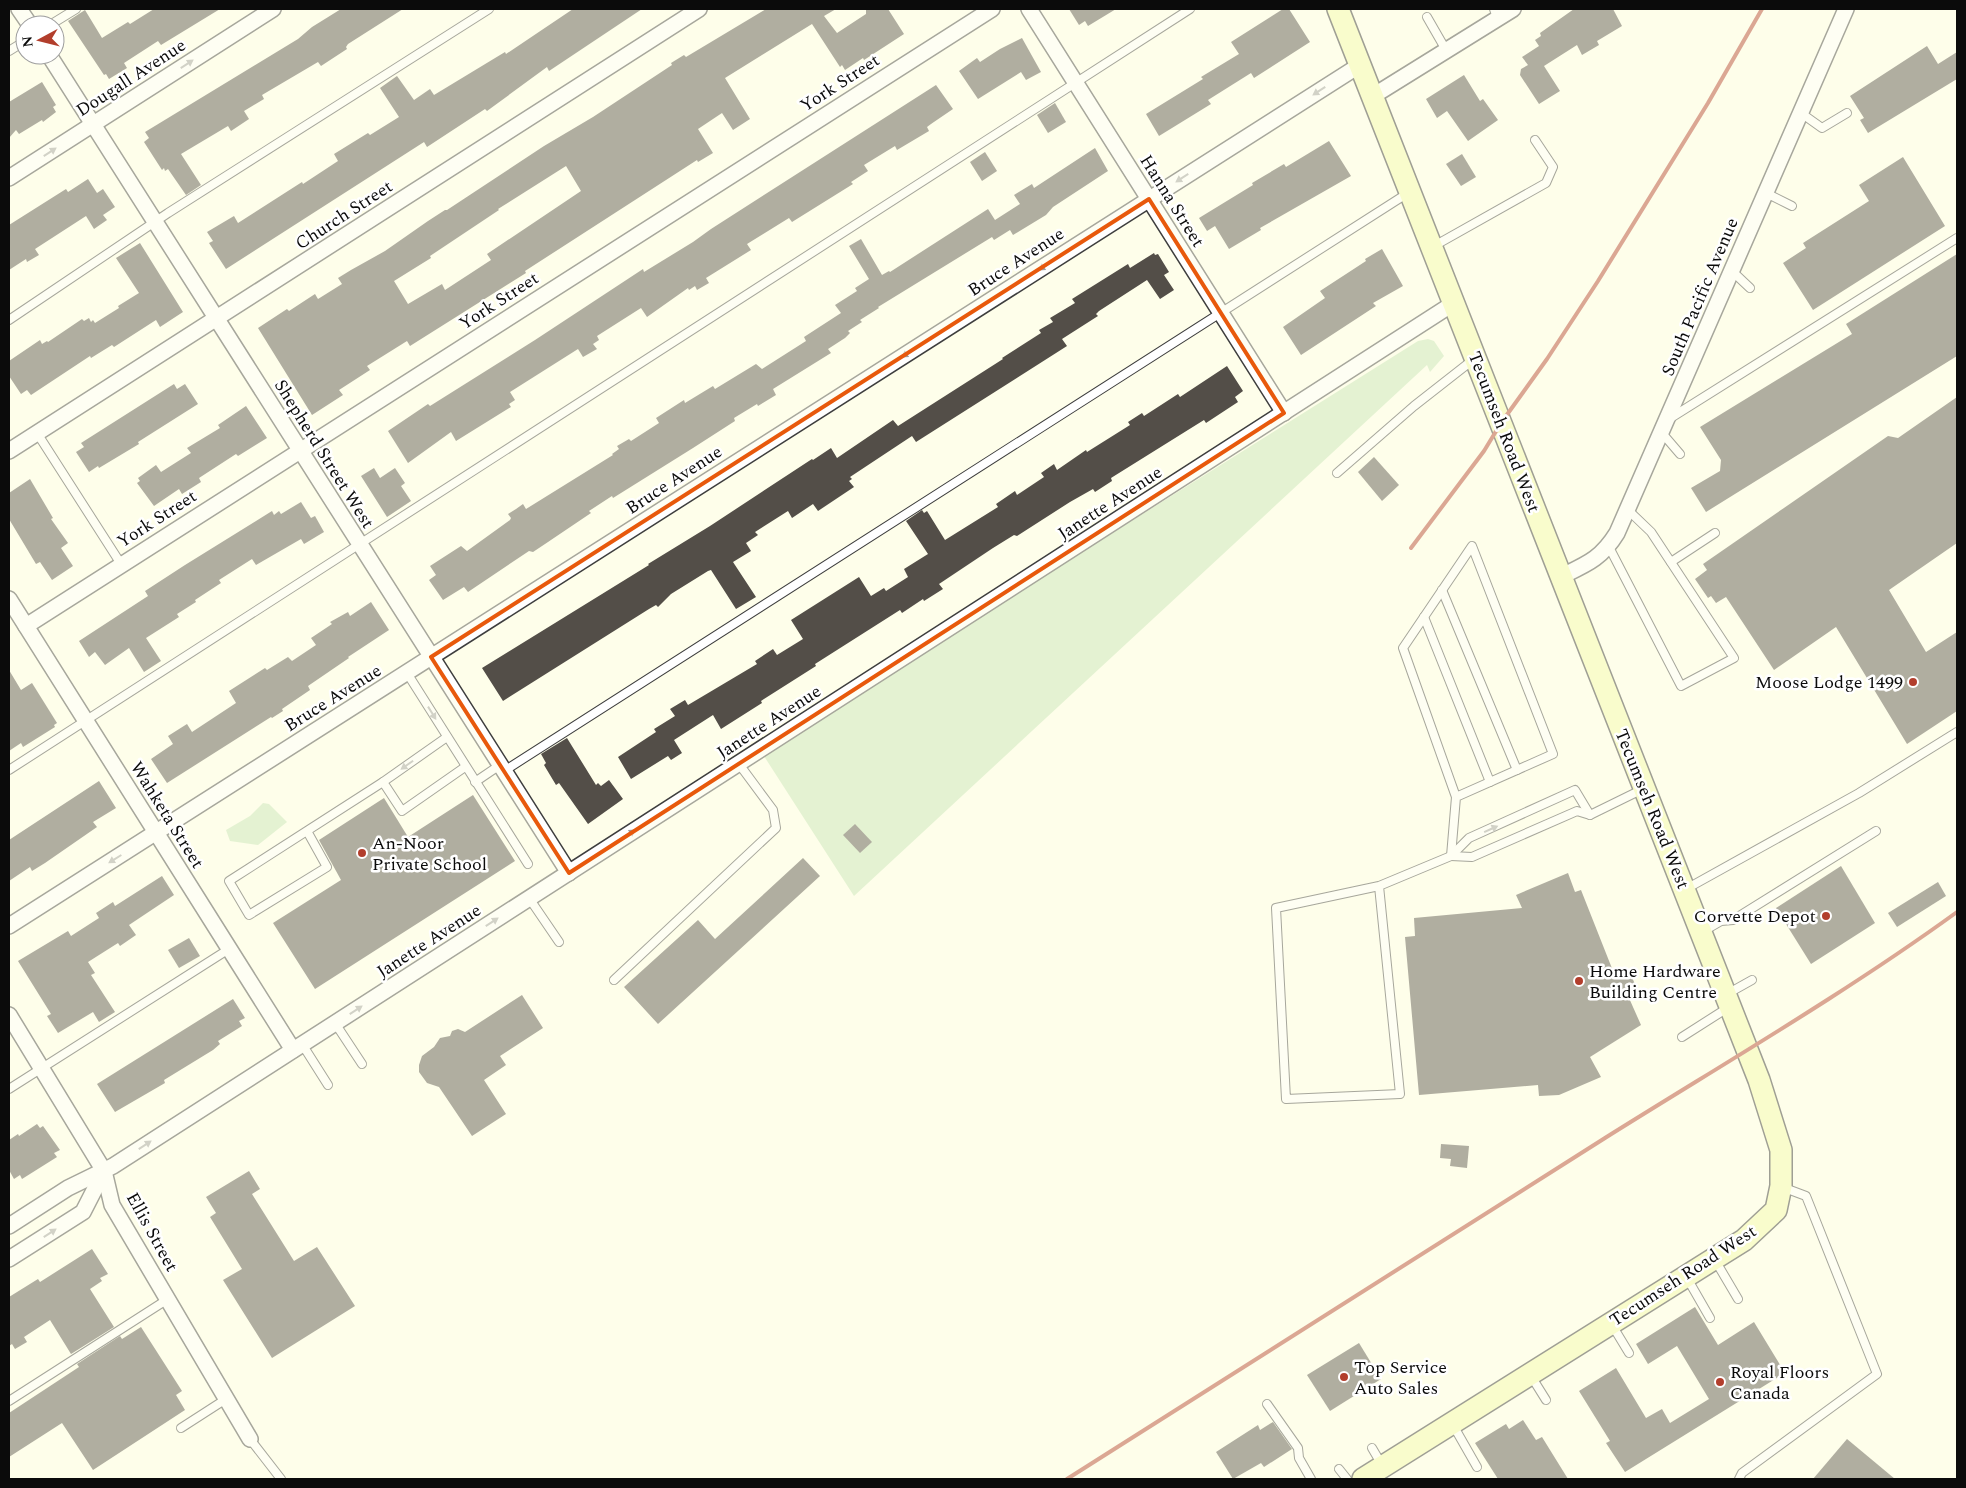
<svg xmlns="http://www.w3.org/2000/svg" width="1966" height="1488" font-family="Spectral,serif">
<style>
.green{fill:#c6e5b6}
.building{fill:#534e48;fill-rule:evenodd}
.lines{fill:none;stroke-linecap:round;stroke-linejoin:round}
.lane-casing{stroke:#3e3e3e;stroke-width:10}
.street-casing{stroke:#3e3e3e;stroke-width:18}
.secondary-casing{stroke:#2d2d2d;stroke-width:24}
.lane{stroke:#fff;stroke-width:8}
.street{stroke:#fff;stroke-width:15}
.secondary{stroke:#f4faa9;stroke-width:21}
.rail{stroke:#b23e2c;stroke-width:4}
.oneway{fill:#9d9d9d}
.marked{fill:none;stroke:#e8590c;stroke-width:4;stroke-linejoin:round}
.poi-dot{fill:#b23e2c;stroke:#fff;stroke-width:2}
.labels{text-anchor:middle;dominant-baseline:central;stroke-width:5;stroke-linejoin:round;paint-order:stroke}
.street-label{font-size:18px;fill:#0b0b0b;stroke:#fff}
.poi-label{font-size:18px;fill:#0b0b0b;stroke:#fff;text-anchor:start}
</style>
<rect width="100%" height="100%" fill="#fefeea"/>
<g class="green">
<polygon points="1428,339 1434,341 1444,356 1430,372 1427,365 854,896 762,753 1418,341"/>
<polygon points="263,803 269,804 287,822 258,845 230,841 226,830 250,816"/>
</g>
<g class="building">
<polygon points="154,9 220,9 161,45 158,41 124,63 127,68 109,79 106,74 104,75 68,21 85,10 102,38 128,22 130,24"/>
<polygon points="341,9 403,9 348,44 346,47 347,49 321,66 318,62 262,95 264,99 244,111 249,119 231,131 228,126 181,154 201,185 186,195 168,169 165,171 164,168 162,170 144,142 149,138 145,132 298,39 312,27"/>
<polygon points="573,9 642,9 549,71 547,67 487,111 485,109 427,147 424,142 226,269 209,243 213,241 207,232 234,216 238,223 302,182 303,184 338,161 334,154 368,133 370,135 399,117 380,88 397,76 414,100 430,89 434,95 505,52 506,54"/>
<path d="M766,9H836L824,16L837,33L866,14V9H888L904,34L864,60L863,58L845,70L842,65L840,67L812,24L725,78L750,119L733,130L722,113L698,129L713,153L698,162L697,160L556,251L525,271L526,273L410,346L407,341L367,366L370,370L339,390L343,395L312,415L258,328L287,309L289,311L315,294L318,299L342,284L338,278L351,270L385,251L428,221L445,210H447L544,146L593,117L672,65L671,63L684,55L686,57ZM566,166L581,191L487,254L491,260L445,290L442,284L408,304L394,281L431,258L430,256L499,210L498,209Z"/>
<polygon points="1069,9 1116,9 1088,26 1085,21 1079,25"/>
<polygon points="1283,9 1289,9 1310,42 1254,78 1251,73 1208,100 1211,104 1159,136 1146,114 1203,79 1201,77 1239,54 1231,42"/>
<polygon points="1574,9 1613,9 1622,26 1597,41 1599,45 1582,55 1577,45 1544,66 1560,91 1539,104 1520,75 1521,69 1528,65 1522,57 1539,46 1535,40 1541,36 1540,33"/>
<polygon points="1022,38 1041,72 1026,80 1021,72 978,99 959,71 977,58 980,62 1000,49"/>
<polygon points="1927,46 1938,64 1957,52 1957,79 1868,133 1860,120 1864,118 1850,96"/>
<polygon points="1464,75 1480,101 1483,99 1498,120 1468,141 1447,111 1437,118 1426,99"/>
<polygon points="42,82 56,105 53,107 56,112 43,122 42,120 19,134 16,130 9,138 9,102"/>
<polygon points="936,85 953,109 931,124 927,127 929,131 897,150 895,146 864,165 868,171 851,182 853,184 792,222 789,218 747,244 751,250 706,278 709,283 697,290 695,286 689,290 688,288 647,317 641,308 597,336 599,340 593,344 597,349 583,357 578,349 510,392 515,400 509,404 511,407 456,441 451,432 408,463 388,431 428,404 430,406 535,340 643,269 644,272 693,242 711,229"/>
<polygon points="1055,103 1066,122 1048,133 1037,115"/>
<polygon points="1329,141 1351,176 1260,228 1261,230 1229,249 1215,226 1207,231 1199,218 1253,185 1252,183 1284,164 1286,167"/>
<polygon points="1095,148 1108,171 1053,207 1046,215 1013,235 1010,230 994,240 992,237 878,307 879,308 860,320 862,322 848,331 850,333 845,338 828,349 831,353 773,389 776,395 758,406 757,404 734,418 735,421 693,448 613,498 612,496 589,511 591,513 548,542 533,552 529,551 468,592 464,587 443,600 429,580 436,575 430,566 461,546 467,551 510,520 511,518 508,514 516,509 523,504 526,509 613,455 612,454 619,449 617,446 629,439 631,441 659,423 656,418 684,400 685,403 713,386 715,389 756,364 762,369 806,341 804,337 841,313 835,305 857,291 855,288 869,279 849,246 861,239 882,275 889,271 890,272 988,209 995,220 1020,204 1014,195 1032,184 1034,188"/>
<polygon points="985,152 997,171 982,181 970,162"/>
<polygon points="1462,154 1476,177 1461,186 1446,164"/>
<polygon points="1903,157 1945,226 1813,310 1783,263 1806,248 1803,243 1869,201 1859,185"/>
<polygon points="88,179 97,193 103,189 115,207 103,215 107,220 94,229 86,216 35,249 39,255 27,262 26,259 9,270 9,225 66,189 68,192"/>
<polygon points="140,243 183,312 160,327 156,320 114,347 112,345 91,358 90,356 31,395 27,390 21,394 9,376 9,361 40,340 42,344 47,341 48,342 82,319 84,321 89,318 91,322 93,320 95,323 119,308 118,306 139,293 116,258"/>
<polygon points="1382,249 1403,286 1373,303 1376,306 1301,355 1283,327 1325,298 1320,291 1366,261 1365,259"/>
<polygon points="1154,253 1155,255 1158,254 1169,272 1164,275 1174,290 1160,299 1147,280 1099,311 1096,314 1098,316 1062,339 1067,346 916,442 912,436 850,477 852,479 849,481 854,487 818,511 813,504 792,518 788,511 755,532 758,535 746,543 751,551 733,562 756,597 736,609 711,570 708,571 671,594 658,607 656,605 649,609 503,701 482,668 649,565 648,564 710,526 812,459 813,460 831,448 837,458 893,420 898,426 1003,359 1002,358 1041,333 1039,330 1053,322 1050,318 1075,303 1072,299 1128,264 1130,268"/>
<polygon points="1957,254 1957,356 1706,512 1691,488 1720,471 1721,460 1700,427 1852,334 1846,324"/>
<polygon points="1227,366 1243,391 1235,397 1238,402 1206,423 1204,420 1111,478 1112,481 1095,492 1093,489 1070,502 1017,536 1014,535 993,548 939,584 943,589 924,601 923,599 902,613 900,610 815,664 816,666 761,701 762,703 721,729 713,715 674,740 682,753 671,760 668,756 631,779 618,757 656,732 654,729 675,716 670,709 685,700 688,705 757,664 755,661 773,649 777,655 803,639 791,620 859,577 871,596 884,588 886,591 908,577 904,569 928,554 906,521 922,510 924,513 927,511 945,540 998,507 996,504 1015,491 1017,495 1044,477 1041,473 1054,464 1057,470 1086,450 1087,452 1130,425 1128,422 1142,413 1144,416 1178,394 1180,397"/>
<polygon points="174,384 177,389 185,384 198,404 138,442 139,444 99,468 98,466 89,472 76,452 84,447 81,443"/>
<polygon points="1957,397 1957,543 1889,590 1926,652 1957,632 1957,711 1907,744 1836,627 1774,670 1726,597 1716,603 1711,596 1708,598 1695,579 1707,570 1703,564 1888,436 1898,438"/>
<polygon points="246,406 267,438 238,456 236,454 199,478 201,482 182,494 179,489 154,506 137,483 140,481 138,478 156,465 161,472 191,453 187,448 220,428 218,425"/>
<polygon points="1374,457 1399,485 1382,501 1358,472"/>
<polygon points="374,468 380,478 395,468 405,483 401,486 411,501 387,517 361,476"/>
<polygon points="30,479 53,518 51,519 68,543 61,548 73,566 52,580 40,562 36,564 9,519 9,493"/>
<polygon points="301,502 311,518 315,516 324,532 304,544 301,539 256,565 252,559 219,580 221,583 195,600 196,602 177,614 179,617 146,638 161,661 144,672 129,648 105,665 95,652 89,657 79,641 148,596 145,591 185,565 272,511 274,515 279,511 281,514"/>
<polygon points="371,602 389,630 348,657 349,658 308,686 310,690 282,709 283,711 272,718 271,717 167,783 151,759 173,744 168,736 187,724 192,732 236,703 229,691 265,668 267,670 288,657 292,661 316,645 311,638 332,624 330,622 348,612 350,616"/>
<polygon points="9,670 21,690 32,683 57,723 54,725 55,727 23,747 21,743 9,751"/>
<polygon points="567,738 596,785 598,783 601,786 609,780 623,799 588,824 559,783 556,785 544,765 546,763 541,754"/>
<polygon points="99,781 116,808 93,822 97,827 45,863 32,871 30,867 9,881 9,840"/>
<polygon points="473,795 515,861 315,989 273,923 341,880 319,840 384,798 408,837"/>
<polygon points="855,824 872,842 860,853 843,835"/>
<polygon points="803,858 820,876 658,1024 624,987 698,920 715,939"/>
<polygon points="1841,866 1875,923 1811,964 1776,908"/>
<polygon points="1568,873 1575,892 1581,890 1615,976 1629,970 1639,994 1629,998 1641,1025 1590,1057 1601,1077 1559,1095 1539,1096 1538,1085 1419,1095 1405,937 1415,936 1414,918 1522,908 1516,895"/>
<polygon points="162,876 174,895 129,925 136,935 120,946 118,943 88,962 95,973 91,975 115,1012 99,1022 93,1012 58,1033 47,1016 51,1014 18,961 68,931 71,936 99,918 96,913 113,902 115,906"/>
<polygon points="1938,882 1946,896 1897,927 1888,913"/>
<polygon points="189,938 200,956 179,968 168,950"/>
<polygon points="522,995 543,1028 500,1056 506,1065 484,1080 506,1114 472,1136 439,1087 427,1083 419,1072 419,1065 422,1056 434,1047 440,1038 450,1036 452,1031 458,1029 465,1032"/>
<polygon points="233,999 245,1018 239,1021 242,1026 218,1041 220,1044 213,1050 164,1080 165,1083 115,1112 97,1084"/>
<polygon points="37,1124 40,1128 43,1126 60,1150 54,1153 57,1157 22,1179 20,1175 14,1179 9,1170 9,1140 18,1134 19,1136"/>
<polygon points="1441,1144 1469,1146 1467,1168 1450,1166 1451,1159 1440,1158"/>
<polygon points="249,1171 260,1189 252,1194 294,1261 317,1247 355,1306 272,1358 223,1280 242,1269 210,1217 216,1213 206,1197"/>
<polygon points="92,1249 108,1274 100,1278 102,1281 90,1289 114,1327 71,1354 50,1320 24,1337 27,1342 15,1349 12,1344 9,1346 9,1297 38,1279 40,1282"/>
<polygon points="1695,1307 1718,1345 1754,1322 1785,1373 1625,1472 1606,1443 1610,1441 1579,1391 1616,1368 1646,1418 1662,1409 1670,1423 1709,1399 1677,1346 1648,1364 1636,1344"/>
<polygon points="141,1327 182,1391 176,1395 185,1410 93,1470 62,1423 9,1457 9,1413 79,1367 77,1364 120,1336 122,1339"/>
<polygon points="1359,1343 1381,1379 1330,1411 1307,1375"/>
<polygon points="1523,1420 1536,1440 1542,1437 1568,1479 1498,1479 1475,1443 1506,1424 1509,1429"/>
<polygon points="1273,1422 1292,1449 1264,1467 1261,1463 1233,1479 1216,1452 1258,1425 1260,1430"/>
<polygon points="1847,1439 1895,1479 1813,1479"/>
</g>
<g class="lines">
<defs>
<g id="lane">
<polyline points="1494,9 1497,18"/>
<polyline points="1427,17 1446,50"/>
<polyline points="50,25 76,9"/>
<polyline points="9,51 25,41"/>
<polyline points="1801,113 1822,128 1847,113"/>
<polyline points="1766,193 1792,206"/>
<polyline points="1434,246 1546,183 1553,167 1535,140"/>
<polyline points="1732,271 1750,288"/>
<polyline points="9,320 168,213 489,9"/>
<polyline points="1669,419 1957,238"/>
<polyline points="37,433 121,564"/>
<polyline points="1662,433 1680,454"/>
<polyline points="1337,473 1414,406 1474,359"/>
<polyline points="1609,547 1681,686 1734,658 1651,532 1628,510"/>
<polyline points="1671,562 1715,533"/>
<polyline points="1442,590 1517,770"/>
<polyline points="1424,617 1490,782"/>
<polyline points="407,673 528,864"/>
<polyline points="447,737 383,782 402,811 465,767"/>
<polyline points="9,770 1190,9"/>
<polyline points="504,771 1408,193"/>
<polyline points="475,782 500,765"/>
<polyline points="307,831 327,867 249,915 229,881 383,782"/>
<polyline points="1451,856 1456,797 1403,648 1472,546 1553,754 1456,797"/>
<polyline points="1451,856 1472,857 1577,811 1590,815 1643,789"/>
<polyline points="1379,886 1276,908 1286,1099 1400,1094 1379,886 1451,856 1469,838 1575,790 1590,815"/>
<polyline points="1686,889 1859,793 1957,732"/>
<polyline points="529,898 559,942"/>
<polyline points="1702,932 1721,921 1733,920 1876,831"/>
<polyline points="614,980 776,828 773,810 739,764"/>
<polyline points="1727,994 1752,980"/>
<polyline points="335,1023 362,1064"/>
<polyline points="1682,1037 1729,1007"/>
<polyline points="302,1044 328,1085"/>
<polyline points="9,1089 229,949"/>
<polyline points="1715,1260 1738,1299"/>
<polyline points="1687,1278 1710,1318"/>
<polyline points="1612,1325 1629,1353"/>
<polyline points="1531,1376 1546,1400"/>
<polyline points="9,1401 168,1299"/>
<polyline points="1267,1404 1298,1448 1299,1458 1311,1479"/>
<polyline points="1453,1425 1477,1467"/>
<polyline points="181,1428 226,1399"/>
<polyline points="250,1439 281,1479"/>
<polyline points="1372,1448 1382,1465"/>
<polyline points="1339,1469 1347,1479"/>
<polyline points="1739,1479 1742,1473 1877,1374 1806,1196 1782,1187"/>
</g>
<g id="street">
<polyline points="19,9 30,25"/>
<polyline points="1029,9 1284,413"/>
<polyline points="49,55 569,873"/>
<polyline points="1373,96 1513,9"/>
<polyline points="9,178 273,9"/>
<polyline points="9,451 699,9"/>
<path d="M1560,577C1587,564 1601,559 1617,533L1846,9"/>
<polyline points="9,599 293,1050"/>
<polyline points="26,626 992,9"/>
<polyline points="9,926 1360,65"/>
<polyline points="9,1015 104,1171 112,1205 250,1439"/>
<polyline points="9,1226 68,1188 113,1166 1454,303"/>
<polyline points="9,1259 83,1212 104,1171"/>
</g>
<polyline id="secondary" points="1338,9 1759,1080 1781,1150 1781,1186 1776,1210 1744,1240 1363,1479"/>
</defs>
<use href="#lane" class="lane-casing"/>
<use href="#street" class="street-casing"/>
<use href="#secondary" class="secondary-casing"/>
<use href="#lane" class="lane"/>
<use href="#street" class="street"/>
<use href="#secondary" class="secondary"/>
<g class="rail">
<polyline points="1411,548 1484,451 1501,423 1547,359 1598,281 1708,103 1762,9"/>
<path d="M1067,1479C1246,1366 1425,1252 1605,1138C1723,1064 1844,994 1957,912"/>
</g>
</g>
<defs><path id="oneway-solid" d="M-6-.8H1V-3.2L6.5 0L1 3.2V.8H-6Z" transform="scale(1.25)"/></defs>
<g class="oneway">
<use href="#oneway-solid" transform="translate(187 64) rotate(-33)"/>
<use href="#oneway-solid" transform="translate(1319 91) rotate(147)"/>
<use href="#oneway-solid" transform="translate(50 152) rotate(-33)"/>
<use href="#oneway-solid" transform="translate(1182 178) rotate(147)"/>
<use href="#oneway-solid" transform="translate(1045 266) rotate(147)"/>
<use href="#oneway-solid" transform="translate(908 353) rotate(147)"/>
<use href="#oneway-solid" transform="translate(432 713) rotate(58)"/>
<use href="#oneway-solid" transform="translate(407 765) rotate(145)"/>
<use href="#oneway-solid" transform="translate(1491 829) rotate(-24)"/>
<use href="#oneway-solid" transform="translate(629 834) rotate(-33)"/>
<use href="#oneway-solid" transform="translate(115 859) rotate(148)"/>
<use href="#oneway-solid" transform="translate(492 922) rotate(-33)"/>
<use href="#oneway-solid" transform="translate(356 1010) rotate(-33)"/>
<use href="#oneway-solid" transform="translate(145 1145) rotate(-33)"/>
<use href="#oneway-solid" transform="translate(50 1233) rotate(-33)"/>
</g>
<path d="M0 0H1966V1488H0ZM1149,199L1284,413L569,873L431,657Z" fill="#fefeea" fill-opacity=".55" fill-rule="evenodd"/>
<path class="marked" d="M1149,199L1284,413L569,873L431,657Z"/>
<g class="poi-dot">
<circle cx="1913" cy="682" r="5"/>
<circle cx="362" cy="853" r="5"/>
<circle cx="1826" cy="916" r="5"/>
<circle cx="1579" cy="981" r="5"/>
<circle cx="1344" cy="1377" r="5"/>
<circle cx="1720" cy="1382" r="5"/>
</g>
<g class="labels">
<g class="street-label">
<text transform="translate(131 78) rotate(-33)">Dougall Avenue</text>
<text transform="translate(840 83) rotate(-33)">York Street</text>
<text transform="translate(1172 201) rotate(58)">Hanna Street</text>
<text transform="translate(344 215) rotate(-33)">Church Street</text>
<text transform="translate(1016 262) rotate(-33)">Bruce Avenue</text>
<text transform="translate(1700 297) rotate(-67)">South Pacific Avenue</text>
<text transform="translate(499 301) rotate(-33)">York Street</text>
<text transform="translate(1504 432) rotate(69)">Tecumseh Road West</text>
<text transform="translate(324 454) rotate(58)">Shepherd Street West</text>
<text transform="translate(674 480) rotate(-33)">Bruce Avenue</text>
<text transform="translate(1110 503) rotate(-33)">Janette Avenue</text>
<text transform="translate(157 519) rotate(-33)">York Street</text>
<text transform="translate(333 698) rotate(-32)">Bruce Avenue</text>
<text transform="translate(769 722) rotate(-33)">Janette Avenue</text>
<text transform="translate(1652 809) rotate(68)">Tecumseh Road West</text>
<text transform="translate(167 815) rotate(58)">Wahketa Street</text>
<text transform="translate(429 941) rotate(-33)">Janette Avenue</text>
<text transform="translate(152 1232) rotate(61)">Ellis Street</text>
<text transform="translate(1683 1276) rotate(-33)">Tecumseh Road West</text>
</g>
<g class="poi-label">
<text x="1903" y="682" text-anchor="end">Moose Lodge 1499</text>
<text x="372" y="843">An-Noor<tspan x="372" dy="21">Private School</tspan></text>
<text x="1816" y="916" text-anchor="end">Corvette Depot</text>
<text x="1589" y="971">Home Hardware<tspan x="1589" dy="21">Building Centre</tspan></text>
<text x="1354" y="1367">Top Service<tspan x="1354" dy="21">Auto Sales</tspan></text>
<text x="1730" y="1372">Royal Floors<tspan x="1730" dy="21">Canada</tspan></text>
</g>
</g>
<rect width="1966" height="1488" fill="none" stroke="#0b0b0b" stroke-width="20"/>
<g transform="translate(40 40) rotate(263)"><circle r="24" fill="#ffffff" stroke="#9d9d9d"/>
<path d="M0-4L9 19L0 12L-9 19Z" fill="#b23e2c"/>
<text y="-8" font-size="14" font-weight="bold" text-anchor="middle" fill="#0b0b0b">N</text>
</g>
</svg>
